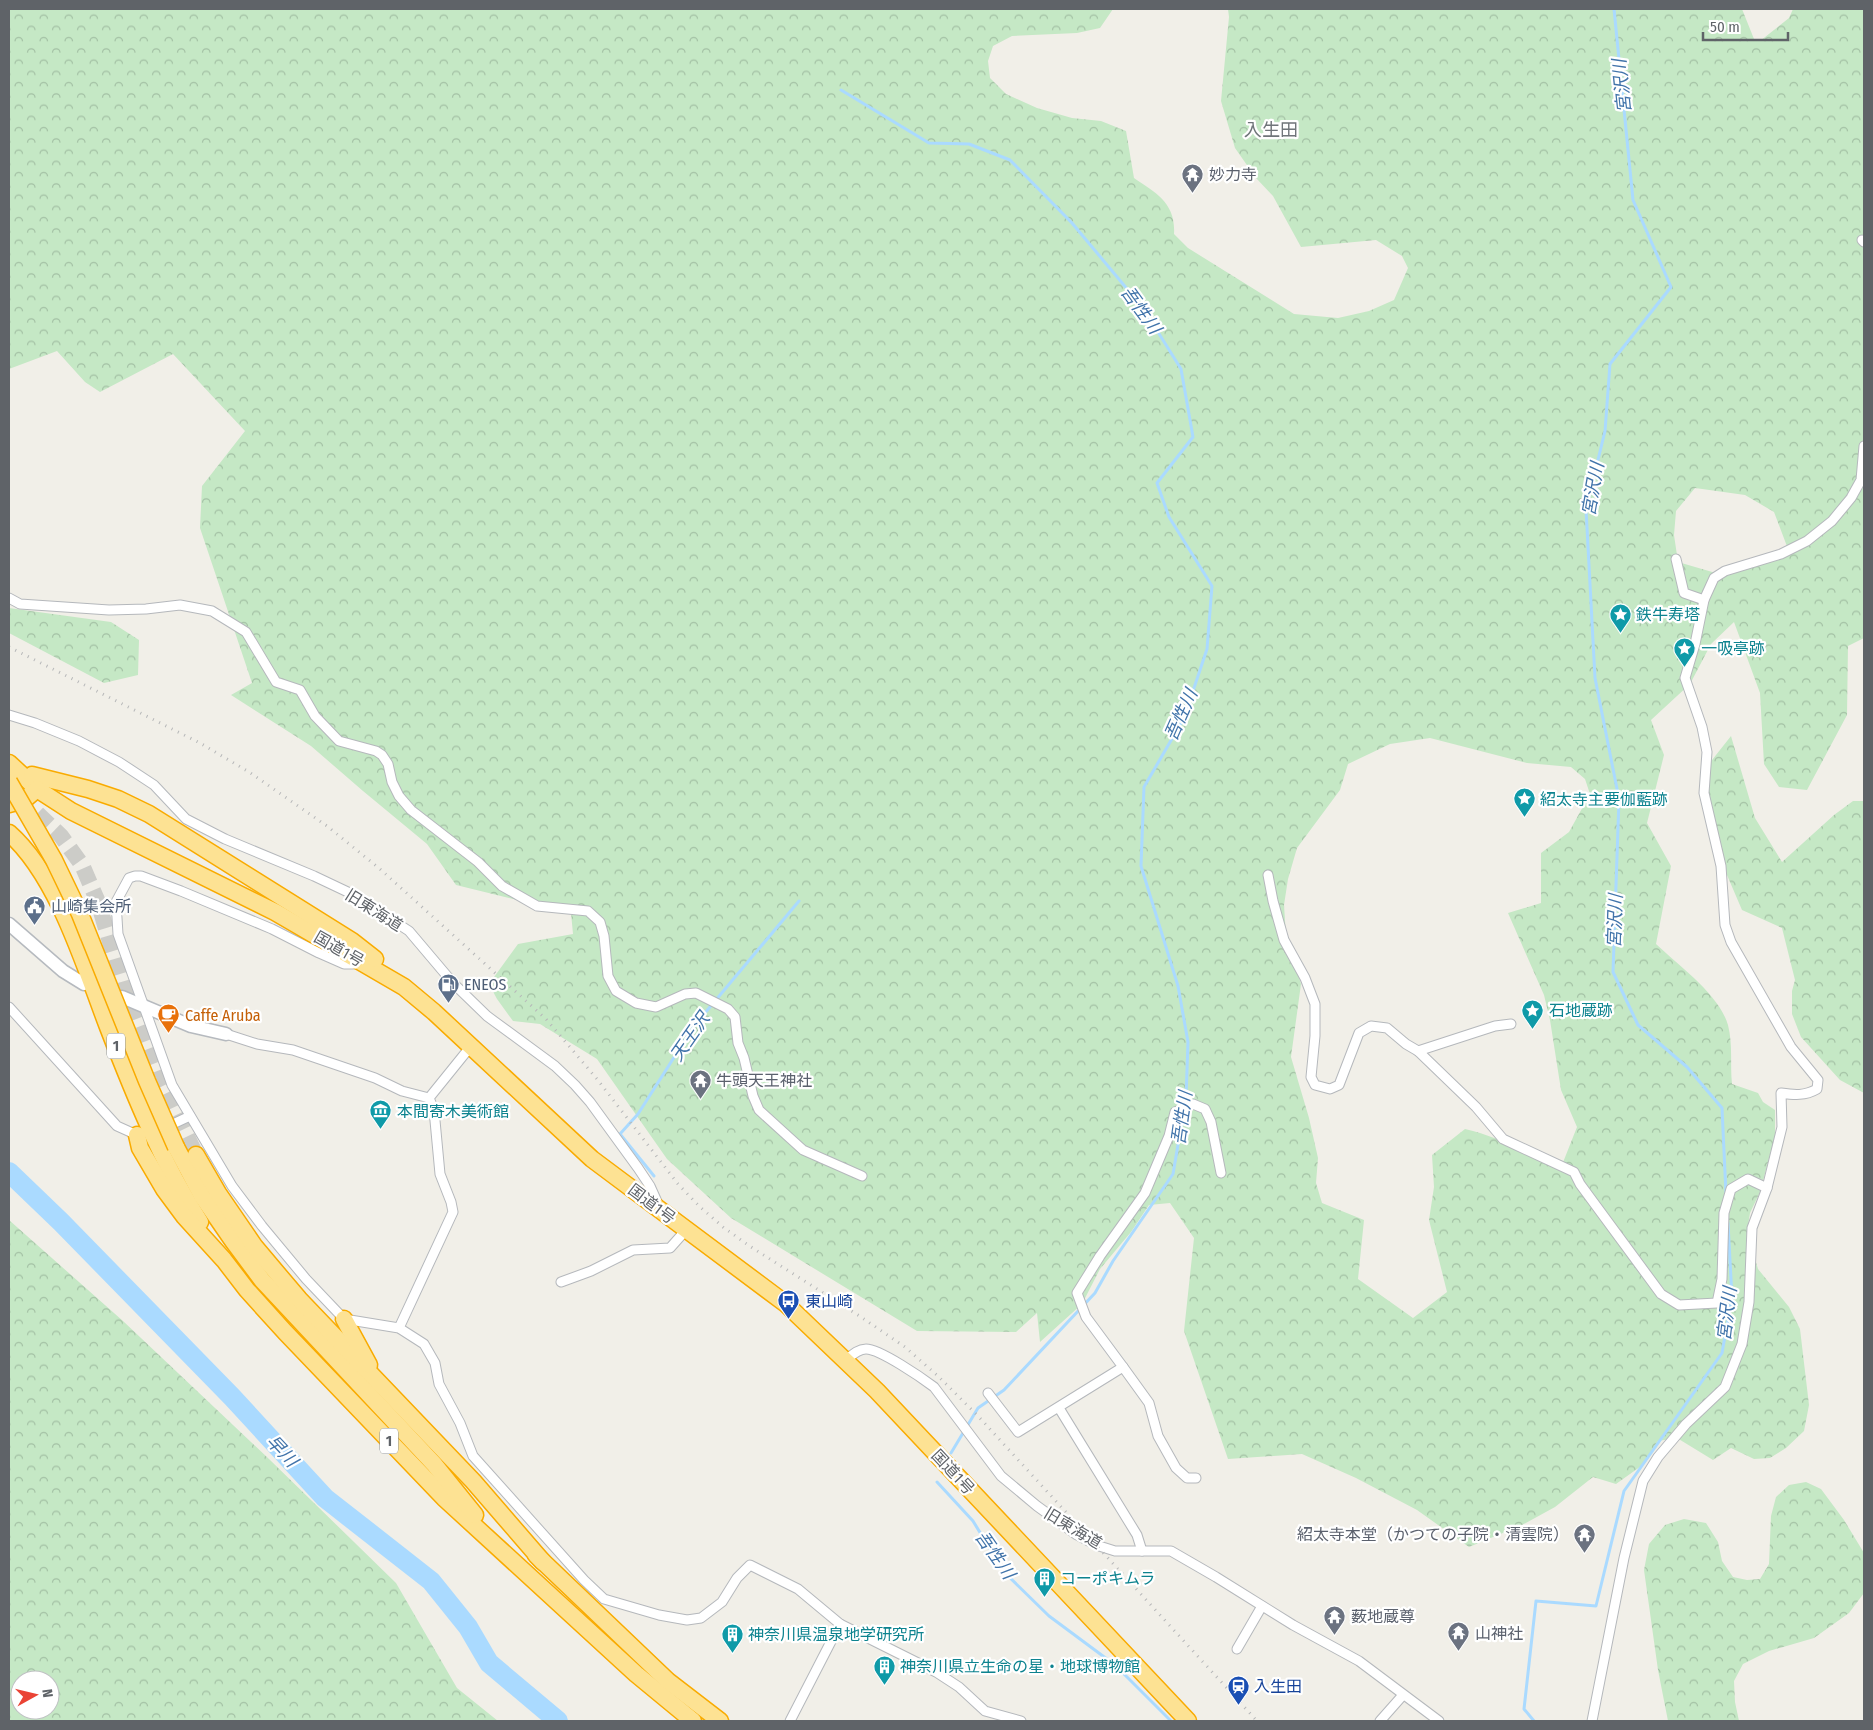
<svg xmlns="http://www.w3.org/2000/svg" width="1873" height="1730" font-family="'Fira Sans Condensed','Noto Sans JP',sans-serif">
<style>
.forest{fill:url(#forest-crowns);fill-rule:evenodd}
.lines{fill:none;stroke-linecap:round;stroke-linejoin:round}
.stream{stroke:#aadaff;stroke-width:3}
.river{stroke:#aadaff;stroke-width:20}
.highway-tunnel{stroke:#ccccc8;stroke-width:16;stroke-dasharray:16 8;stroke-linecap:butt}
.street-casing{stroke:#b5b8bc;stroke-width:11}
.secondary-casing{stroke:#b6babf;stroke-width:15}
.highway-casing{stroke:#f9ab00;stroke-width:19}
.street{stroke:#fff;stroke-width:9}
.secondary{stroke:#fff;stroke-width:12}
.highway{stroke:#fde293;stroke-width:16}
.rail{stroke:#b6b7b8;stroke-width:3;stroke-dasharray:1 6;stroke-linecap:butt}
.highway-bridge-casing{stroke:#f9ab00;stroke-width:19;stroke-linecap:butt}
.highway-bridge{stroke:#fde293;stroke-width:16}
.labels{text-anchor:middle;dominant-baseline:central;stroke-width:4.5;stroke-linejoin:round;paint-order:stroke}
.shield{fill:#fff;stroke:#8f9295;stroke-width:1}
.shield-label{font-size:15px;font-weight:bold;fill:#5f6368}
.worship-label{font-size:16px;fill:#5b616d;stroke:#fff;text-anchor:start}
.culture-label{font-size:16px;fill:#0d838f;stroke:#fff;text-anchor:start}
.service-label{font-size:16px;fill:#4e5e75;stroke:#fff;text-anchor:start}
.street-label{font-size:16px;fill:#5f6368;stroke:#fff}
.food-label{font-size:16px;fill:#c56008;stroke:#fff;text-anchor:start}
.transit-label{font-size:16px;fill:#164399;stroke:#fff;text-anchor:start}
.water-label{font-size:18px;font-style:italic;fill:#4174aa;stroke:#fff}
.neighbourhood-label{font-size:18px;fill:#70757a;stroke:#fff}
</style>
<defs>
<pattern id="forest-crowns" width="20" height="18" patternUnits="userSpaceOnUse" patternTransform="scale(1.25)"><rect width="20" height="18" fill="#c5e8c5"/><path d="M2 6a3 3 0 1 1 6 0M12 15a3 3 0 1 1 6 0" fill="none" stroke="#a3c0a4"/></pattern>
</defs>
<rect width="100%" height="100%" fill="#f1efe8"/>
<g class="forest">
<path d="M9,9H1113L1100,28L1077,33L1012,36L993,46L988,61L990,78L1006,94L1037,108L1072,118L1101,121L1126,131L1134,178C1156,193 1176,203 1174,234L1188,248L1294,314L1338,318L1369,311L1394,300L1408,268L1402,256L1376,240L1301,247L1273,196L1256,178L1235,148L1221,101L1229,17L1228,9H1742L1754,39L1760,41L1789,18L1793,9H1864V638L1848,646L1847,715L1807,790L1779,787L1764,764L1760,693L1734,622L1711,644L1690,684L1651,720L1664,755L1647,823L1671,866L1656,944C1679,966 1719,994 1728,1025C1733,1045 1730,1064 1732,1084L1758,1093L1763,1102L1775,1110V1136L1760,1192L1750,1213L1747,1232L1758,1269L1789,1307L1800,1329L1809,1405L1804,1431L1786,1448L1770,1458L1754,1459L1731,1448L1713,1460L1677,1438L1658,1441L1644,1464L1616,1484L1593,1477L1555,1507L1522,1525L1469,1547L1417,1510L1356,1478L1302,1454L1228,1459L1184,1331L1194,1238L1170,1203L1149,1205L1131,1232L1100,1269L1082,1304L1040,1342L1037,1313L1016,1332L917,1331L731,1218L667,1159L597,1059L540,1024L513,1021L497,999L489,984L518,944L573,934L571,913L456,885L427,844L363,791L311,746L231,695L252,683L200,528L202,486L245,431L173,354L100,392L85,382L57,351L9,369ZM1695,488L1745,495L1774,512L1788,549L1726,576L1678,562L1674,535L1676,511ZM1430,738L1527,763L1571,767L1585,779L1590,794L1569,832L1541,853V903L1508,913L1544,995L1550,1020L1561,1090L1577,1127L1560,1170C1529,1153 1499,1137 1465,1129L1432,1155L1434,1187L1429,1220L1447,1292L1413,1318L1358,1279L1364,1220L1322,1203L1316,1183L1318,1158L1309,1118L1291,1057L1301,984L1286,936L1284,905L1288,879L1297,848L1340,790L1348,764L1390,744Z"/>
<polygon points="9,608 111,622 139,640 138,675 104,683 9,633"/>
<polygon points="1731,736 1755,818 1782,862 1834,815 1853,801 1864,801 1864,1093 1840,1080 1801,1037 1792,1014 1792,991 1795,980 1782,928 1742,910 1715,847 1701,774"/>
<path d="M9,1220L123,1321L269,1459L396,1583L457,1688L498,1721H9ZM20,1680H50V1710H20Z"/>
<polygon points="1806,1482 1821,1489 1844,1520 1864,1553 1864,1593 1849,1613 1814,1638 1769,1651 1743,1664 1734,1681 1735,1702 1739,1721 1668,1721 1658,1670 1644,1570 1649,1544 1665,1525 1684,1519 1706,1523 1718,1542 1722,1561 1733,1577 1747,1580 1760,1579 1769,1564 1771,1516 1776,1497 1789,1485"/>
</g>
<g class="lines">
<g class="stream">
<polyline points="1614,9 1633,200 1671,287 1610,364 1605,431 1586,509 1595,678 1619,799 1613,972 1638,1025 1687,1067 1722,1108 1726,1194"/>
<polyline points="841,90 929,143 969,144 1010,160 1072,223 1143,308 1181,369 1193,437 1157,483 1169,517 1212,586 1207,649 1184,718 1144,787 1141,866 1178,986 1188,1042 1186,1098 1173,1174 1113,1261 1095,1293 1004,1390 978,1408 951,1453"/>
<polyline points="654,1176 620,1134 638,1114 694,1026 799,901"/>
<polyline points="937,1482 973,1521 1004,1572 1049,1616 1115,1665 1171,1721"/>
<polyline points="1534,1721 1524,1709 1536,1601 1596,1606 1624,1491 1722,1353 1732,1298 1728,1223"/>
</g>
<polyline class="river" points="9,1172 61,1222 232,1397 325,1498 431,1581 468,1627 489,1663 558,1721"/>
<polyline class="highway-tunnel" points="17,801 36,812 61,836 82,865 98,902 123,985 158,1076 196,1155"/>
<defs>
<g id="street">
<polyline points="1862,240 1864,242"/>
<polyline points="1676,559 1684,593 1704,600"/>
<polyline points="9,598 20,604 109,610 146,609 180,605 212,611 246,632 276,682 300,690 315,716 339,741 376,751 382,755 388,764 392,782 399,796 411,810 478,862 502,886 537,906 588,911 600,922 604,936 608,976 616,991 636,1003 656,1007 685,994 696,993 728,1009 735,1017 738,1043 744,1058 753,1096 759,1110 803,1150 862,1176"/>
<polyline points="9,715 35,723 79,741 119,762 154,785 186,819 225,839 314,876 352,894 409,931 453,983 487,1016 555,1066 575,1085 590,1102 638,1168 650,1186 659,1206"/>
<polyline points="1268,875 1273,901 1284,940 1305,978 1315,1004 1315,1036 1311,1077 1315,1085 1330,1089 1339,1085 1359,1033 1371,1026 1387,1028 1406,1044 1418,1051 1476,1107 1503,1139 1574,1172 1580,1184 1661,1294 1679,1305 1717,1303 1722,1279 1724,1213 1731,1189 1748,1179 1767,1188"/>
<polyline points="358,964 344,964 319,953 272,929 181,891 141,876 135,876 129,878 116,902 118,934 172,1085 232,1186 262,1226 306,1279 344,1319 399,1328 424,1344 435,1363 439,1384 460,1423 473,1456 584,1580 604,1599 659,1615 687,1620 701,1618 722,1602 737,1578 750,1565 798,1589 840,1624 936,1672 959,1687 985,1711 1021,1721"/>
<polyline points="9,1007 117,1126 137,1135 140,1135"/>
<polyline points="226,1034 257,1044 293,1050 375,1078 402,1091 429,1098"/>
<polyline points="1418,1051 1495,1026 1511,1024"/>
<polyline points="175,1123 190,1116"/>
<polyline points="561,1282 591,1271 633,1250 670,1248 686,1230"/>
<polyline points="399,1328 453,1212 451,1202 440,1174 434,1110 429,1098 471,1046"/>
<path d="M846,1360C852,1355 858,1349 866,1349C880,1349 922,1378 934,1387L1001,1476L1037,1506L1077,1535L1096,1545L1115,1551H1171L1216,1577L1293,1625L1359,1661L1439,1721"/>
<polyline points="1123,1367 1149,1403 1158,1436 1176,1468 1187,1478 1196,1478"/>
<polyline points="988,1393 1018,1432 1123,1367 1086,1317 1077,1293 1100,1256 1145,1193 1169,1136 1175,1112 1193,1104 1205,1109 1211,1122 1221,1173"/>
<polyline points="1059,1408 1137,1535 1142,1551"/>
<polyline points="1237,1649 1262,1606"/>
<polyline points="790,1721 840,1624"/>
<polyline points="1380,1721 1403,1695"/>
<path d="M1592,1721L1624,1558L1643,1481L1658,1457L1686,1424L1725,1387L1742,1344L1749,1302L1752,1228L1767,1188L1782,1127L1781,1093C1794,1095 1805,1096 1817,1089L1818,1080L1791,1047L1731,942L1725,925L1721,866L1704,793L1707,752L1702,727L1685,678L1695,644L1704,600L1714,578L1725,571L1781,554L1807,541L1832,521L1851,498L1861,480L1864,446"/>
</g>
<g id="secondary">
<polyline points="9,924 63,971 84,984"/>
<polyline points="122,997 191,1026 226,1034"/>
</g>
<g id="highway">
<polyline points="9,763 37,789 71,811 275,912 404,987 434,1012 592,1159 786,1304 877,1391 1188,1721"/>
<polyline points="32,775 88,789 118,799 149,814 352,941 375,959"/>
<polyline points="9,804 24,800 37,789"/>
<path d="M9,833C58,876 85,967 108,1027C134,1094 161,1161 200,1222"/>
<polyline points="137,1135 140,1148 164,1189 184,1216 224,1260 247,1290 285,1332 444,1498 636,1674 693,1721"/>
<polyline points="176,1147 202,1196 233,1241 262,1280 434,1464 475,1515"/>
<polyline points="196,1155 218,1193 255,1247 299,1299 473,1481 543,1562"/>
<polyline points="344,1319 369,1365"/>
<polyline points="536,1555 668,1681 720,1721"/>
</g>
</defs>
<use href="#street" class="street-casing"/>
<use href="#secondary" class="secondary-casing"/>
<use href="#highway" class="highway-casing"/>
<use href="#street" class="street"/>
<use href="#secondary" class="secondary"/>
<use href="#highway" class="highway"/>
<polyline class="rail" points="9,647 200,743 249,772 327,826 380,869 546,1019 597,1079 678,1184 699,1206 723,1227 748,1245 861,1317 905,1347 939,1377 978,1416 1257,1721"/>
<defs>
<polyline id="highway-bridge" points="9,782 54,860 80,914 147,1081 176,1147"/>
</defs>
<use href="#highway-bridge" class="highway-bridge-casing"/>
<use href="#highway-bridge" class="highway-bridge"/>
</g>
<defs>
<symbol id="temple-pin" viewBox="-11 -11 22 30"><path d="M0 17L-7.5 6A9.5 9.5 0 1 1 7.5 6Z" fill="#6b7280" stroke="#fff"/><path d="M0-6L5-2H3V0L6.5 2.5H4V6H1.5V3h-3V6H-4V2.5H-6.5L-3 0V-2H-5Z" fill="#fff"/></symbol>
<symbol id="sight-pin" viewBox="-11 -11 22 30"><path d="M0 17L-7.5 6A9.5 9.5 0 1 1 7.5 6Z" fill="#0f9aa8" stroke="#fff"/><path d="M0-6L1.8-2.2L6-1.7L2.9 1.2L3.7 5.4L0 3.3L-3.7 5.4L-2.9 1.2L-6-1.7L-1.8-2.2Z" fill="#fff"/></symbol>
<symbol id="civic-pin" viewBox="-11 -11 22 30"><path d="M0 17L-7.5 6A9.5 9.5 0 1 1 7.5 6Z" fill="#5c6f8a" stroke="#fff"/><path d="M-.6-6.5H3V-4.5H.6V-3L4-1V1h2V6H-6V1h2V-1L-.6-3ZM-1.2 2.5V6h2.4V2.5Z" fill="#fff"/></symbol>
<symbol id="fuel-pin" viewBox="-11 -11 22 30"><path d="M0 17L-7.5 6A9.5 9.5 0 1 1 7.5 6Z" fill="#5c6f8a" stroke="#fff"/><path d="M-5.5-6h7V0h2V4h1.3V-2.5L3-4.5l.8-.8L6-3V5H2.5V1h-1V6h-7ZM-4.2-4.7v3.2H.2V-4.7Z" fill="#fff"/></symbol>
<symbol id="cafe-pin" viewBox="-11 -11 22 30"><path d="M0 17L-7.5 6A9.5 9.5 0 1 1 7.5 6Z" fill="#e8710a" stroke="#fff"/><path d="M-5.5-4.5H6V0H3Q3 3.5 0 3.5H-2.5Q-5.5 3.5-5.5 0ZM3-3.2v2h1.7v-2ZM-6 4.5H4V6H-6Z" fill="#fff"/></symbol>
<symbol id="museum-pin" viewBox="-11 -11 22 30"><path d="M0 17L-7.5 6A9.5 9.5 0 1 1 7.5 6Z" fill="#0f9aa8" stroke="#fff"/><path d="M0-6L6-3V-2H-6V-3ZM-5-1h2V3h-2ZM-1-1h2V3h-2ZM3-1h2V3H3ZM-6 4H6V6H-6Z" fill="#fff"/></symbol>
<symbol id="bus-pin" viewBox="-11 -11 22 30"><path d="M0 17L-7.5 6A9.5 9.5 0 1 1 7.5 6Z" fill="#1a4fb4" stroke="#fff"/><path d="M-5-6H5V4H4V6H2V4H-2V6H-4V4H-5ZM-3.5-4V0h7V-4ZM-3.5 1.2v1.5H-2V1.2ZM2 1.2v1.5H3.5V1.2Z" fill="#fff"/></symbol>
<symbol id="building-pin" viewBox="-11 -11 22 30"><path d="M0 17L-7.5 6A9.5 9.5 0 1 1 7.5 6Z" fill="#0f9aa8" stroke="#fff"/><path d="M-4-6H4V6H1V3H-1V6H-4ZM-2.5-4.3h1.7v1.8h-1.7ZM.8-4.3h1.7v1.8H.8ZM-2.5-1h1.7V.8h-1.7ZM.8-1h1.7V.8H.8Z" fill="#fff"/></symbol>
<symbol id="station-pin" viewBox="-11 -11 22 30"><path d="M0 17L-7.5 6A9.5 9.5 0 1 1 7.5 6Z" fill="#1a4fb4" stroke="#fff"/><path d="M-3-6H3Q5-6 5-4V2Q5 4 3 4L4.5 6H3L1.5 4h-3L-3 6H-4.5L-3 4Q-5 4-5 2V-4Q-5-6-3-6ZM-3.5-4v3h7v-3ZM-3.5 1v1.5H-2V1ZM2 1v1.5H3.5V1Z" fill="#fff"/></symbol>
</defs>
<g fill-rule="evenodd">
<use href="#temple-pin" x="1180" y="162" width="25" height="34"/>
<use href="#sight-pin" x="1608" y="602" width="25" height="34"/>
<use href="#sight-pin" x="1672" y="636" width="25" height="34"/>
<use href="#sight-pin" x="1512" y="786" width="25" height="34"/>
<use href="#civic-pin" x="22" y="894" width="25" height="34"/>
<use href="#fuel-pin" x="436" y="972" width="25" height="34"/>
<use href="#sight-pin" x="1520" y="998" width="25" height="34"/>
<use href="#cafe-pin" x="156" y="1002" width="25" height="34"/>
<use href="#temple-pin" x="688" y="1068" width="25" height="34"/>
<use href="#museum-pin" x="368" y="1098" width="25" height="34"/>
<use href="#bus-pin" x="776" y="1288" width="25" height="34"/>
<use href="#temple-pin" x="1572" y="1522" width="25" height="34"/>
<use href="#building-pin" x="1032" y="1566" width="25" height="34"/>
<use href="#temple-pin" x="1322" y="1604" width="25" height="34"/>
<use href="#temple-pin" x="1446" y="1620" width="25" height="34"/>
<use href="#building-pin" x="720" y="1622" width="25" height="34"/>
<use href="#building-pin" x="872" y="1654" width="25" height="34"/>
<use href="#station-pin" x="1226" y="1674" width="25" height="34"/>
</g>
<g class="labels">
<g class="shield">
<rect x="107" y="1033.5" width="18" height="25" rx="4"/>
<rect x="380" y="1428.5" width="18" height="25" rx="4"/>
</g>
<g class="shield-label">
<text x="116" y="1046">1</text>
<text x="389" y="1441">1</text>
</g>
<g class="worship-label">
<text x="1209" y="174">妙力寺</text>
<text x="716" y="1080">牛頭天王神社</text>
<text x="1569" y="1534" text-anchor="end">紹太寺本堂（かつての子院・清雲院）</text>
<text x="1351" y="1616">薮地蔵尊</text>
<text x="1475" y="1633">山神社</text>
</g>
<g class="culture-label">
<text x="1636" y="614">鉄牛寿塔</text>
<text x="1701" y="648">一吸亭跡</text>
<text x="1540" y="799">紹太寺主要伽藍跡</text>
<text x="1549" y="1010">石地蔵跡</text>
<text x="397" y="1111">本間寄木美術館</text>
<text x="1060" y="1578">コーポキムラ</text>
<text x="748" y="1634">神奈川県温泉地学研究所</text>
<text x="900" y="1666">神奈川県立生命の星・地球博物館</text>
</g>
<g class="service-label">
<text x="51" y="906">山崎集会所</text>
<text x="464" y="984">ENEOS</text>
</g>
<g class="street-label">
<text transform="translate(374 910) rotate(32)">旧東海道</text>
<text transform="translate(339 949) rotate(30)">国道1号</text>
<text transform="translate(652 1204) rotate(37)">国道1号</text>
<text transform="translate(953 1472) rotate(47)">国道1号</text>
<text transform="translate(1073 1528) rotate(31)">旧東海道</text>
</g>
<g class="food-label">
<text x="185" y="1015">Caffe Aruba</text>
</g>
<g class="transit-label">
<text x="805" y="1301">東山崎</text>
<text x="1254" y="1686">入生田</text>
</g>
<g class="water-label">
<text transform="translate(1622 86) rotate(-96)">宮沢川</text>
<text transform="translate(1141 310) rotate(54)">吾性川</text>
<text transform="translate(1593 489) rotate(-80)">宮沢川</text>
<text transform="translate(1181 715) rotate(-66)">吾性川</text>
<text transform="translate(1615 921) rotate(-88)">宮沢川</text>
<text transform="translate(690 1037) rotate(-55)">天王沢</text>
<text transform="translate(1182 1118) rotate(-82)">吾性川</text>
<text transform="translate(1727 1314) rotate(-83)">宮沢川</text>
<text transform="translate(282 1451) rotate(47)">早川</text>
<text transform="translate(995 1555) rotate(55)">吾性川</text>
</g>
<g class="neighbourhood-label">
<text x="1271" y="130">入生田</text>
</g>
</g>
<rect width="1873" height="1730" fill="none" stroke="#5f6368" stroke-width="20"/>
<g transform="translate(35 1695) rotate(82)"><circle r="24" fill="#ffffff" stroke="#bfc1c3"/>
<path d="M0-4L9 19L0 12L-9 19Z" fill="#ea4335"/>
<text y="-8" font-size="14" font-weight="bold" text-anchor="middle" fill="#5f6368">N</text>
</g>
<path d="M1703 32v8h85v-8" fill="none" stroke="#5f6368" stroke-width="2.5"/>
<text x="1710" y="32" font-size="15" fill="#5f6368" stroke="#ffffff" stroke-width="4" paint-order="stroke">50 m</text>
</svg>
